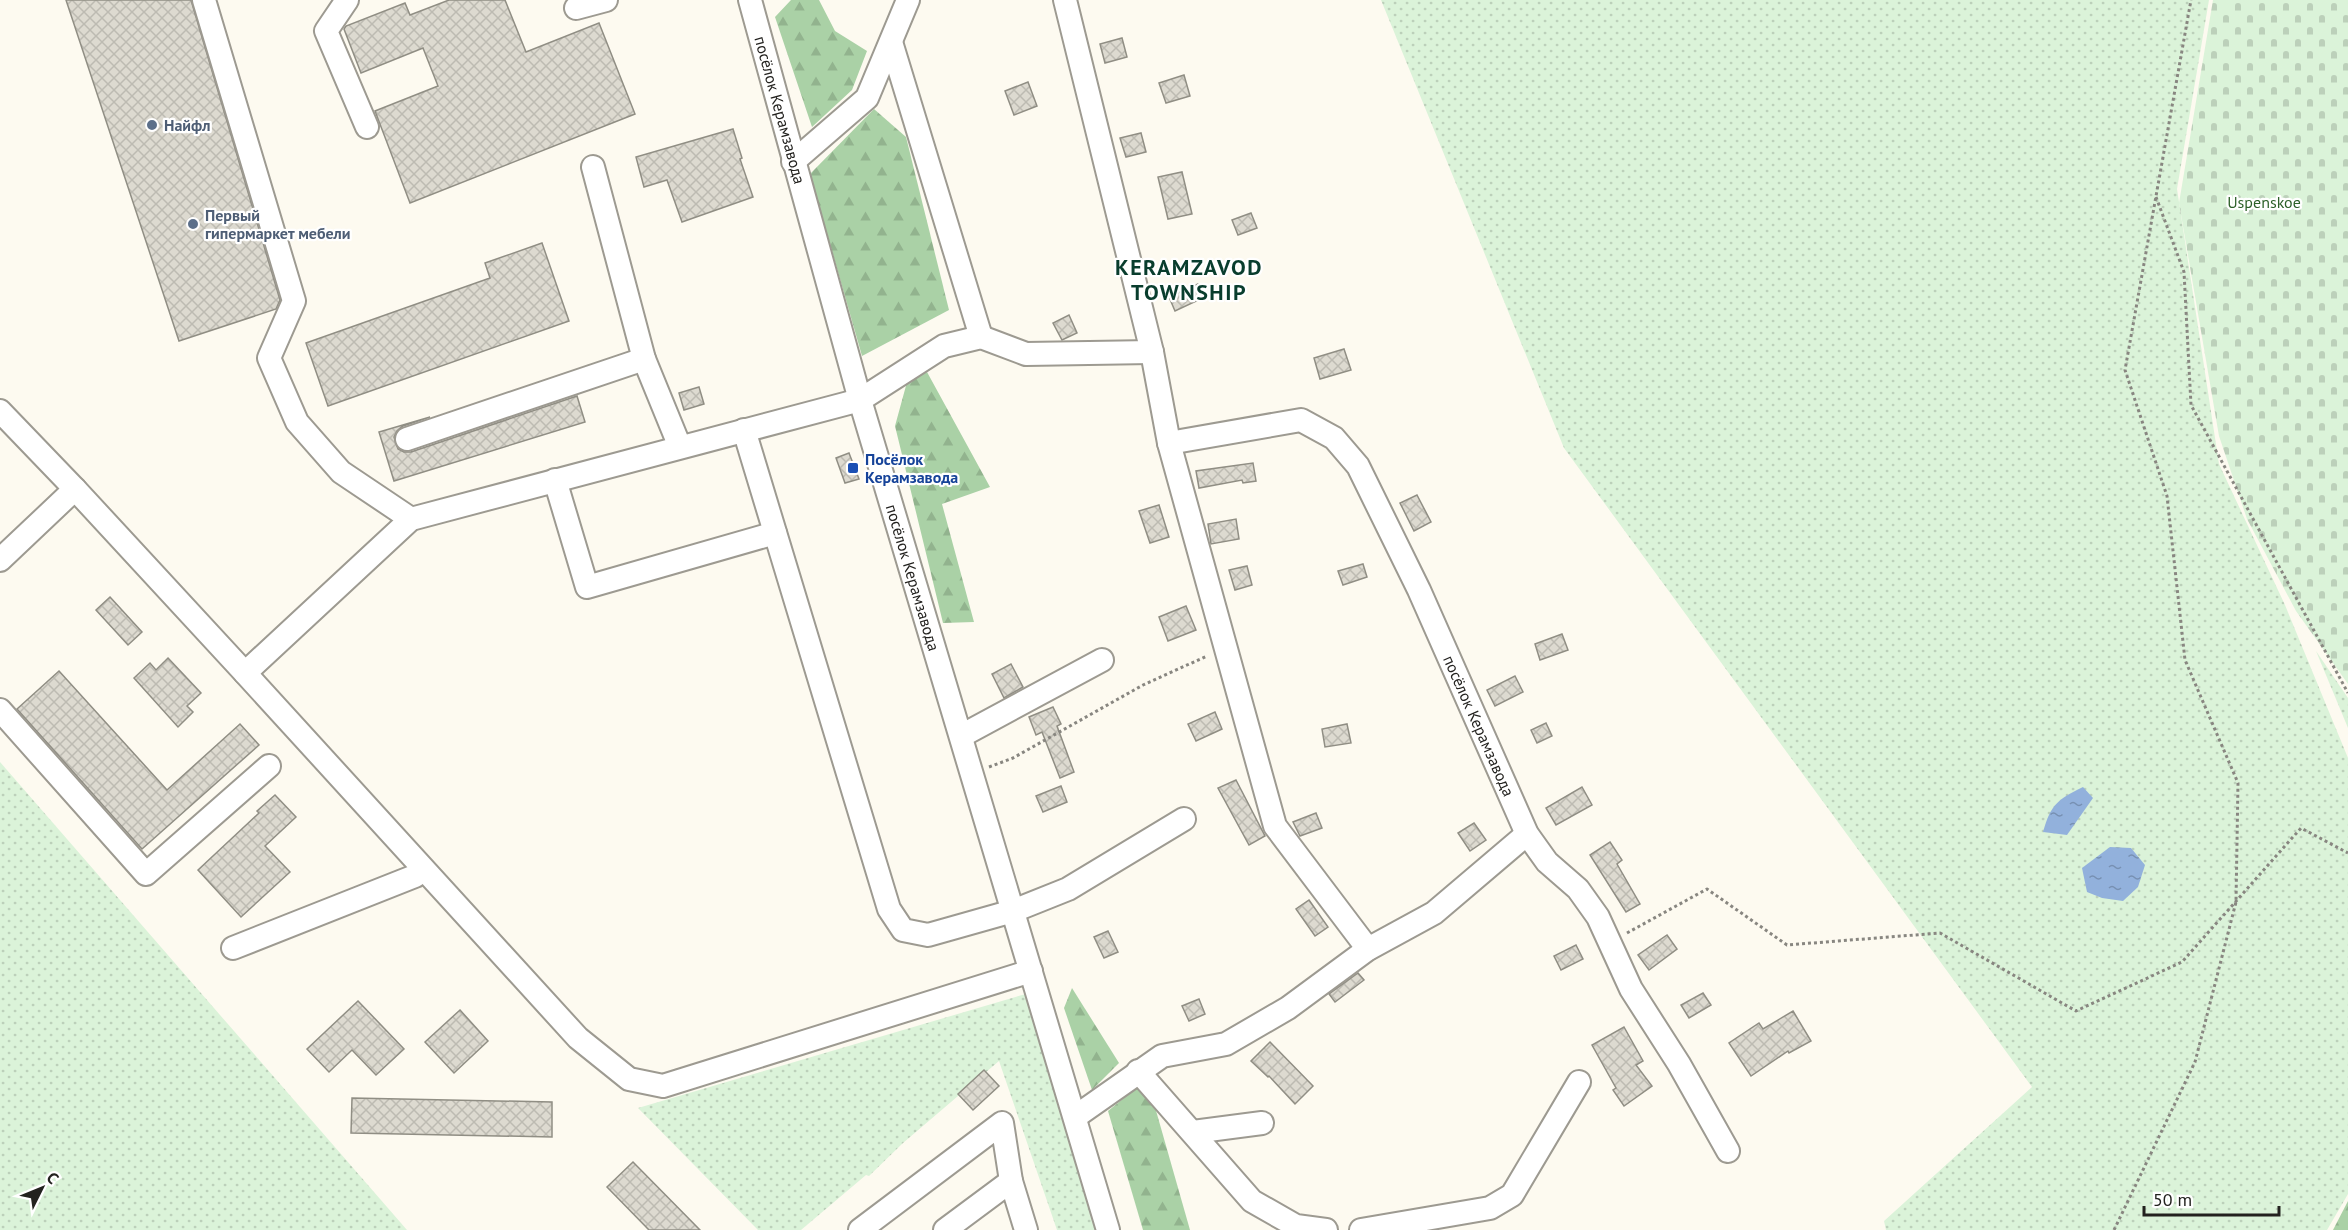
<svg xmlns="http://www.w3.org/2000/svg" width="2348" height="1230" font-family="'PT Sans',sans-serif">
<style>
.grass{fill:url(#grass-dots)}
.forest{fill:url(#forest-firs)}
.cemetery{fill:url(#cemetery-stones)}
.water{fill:url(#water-ripples)}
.building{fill:url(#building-cross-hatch);stroke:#908e84;stroke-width:1.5}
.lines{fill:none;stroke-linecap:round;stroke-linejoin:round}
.minor-casing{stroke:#9d9a91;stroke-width:26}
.path{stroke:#888680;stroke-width:3;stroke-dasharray:3 3;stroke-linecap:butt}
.minor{stroke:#fff;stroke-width:22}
.service-dot{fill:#5c6f8a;stroke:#fff;stroke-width:2}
.transit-dot{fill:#1a4fb4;stroke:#fff;stroke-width:2}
.labels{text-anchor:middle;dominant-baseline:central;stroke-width:4.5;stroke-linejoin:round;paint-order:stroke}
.street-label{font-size:16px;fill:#23221f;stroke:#fff}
.service-label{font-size:16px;font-weight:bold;fill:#4e5e75;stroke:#fff;text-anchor:start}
.park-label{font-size:16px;fill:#2d6029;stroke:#fff}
.transit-label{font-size:16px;font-weight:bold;fill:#164399;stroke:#fff;text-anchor:start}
.district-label{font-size:22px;font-weight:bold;letter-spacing:1.5px;fill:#093d2d;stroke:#fff}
</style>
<defs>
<pattern id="grass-dots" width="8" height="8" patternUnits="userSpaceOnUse" patternTransform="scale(1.5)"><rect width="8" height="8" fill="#dbf3d9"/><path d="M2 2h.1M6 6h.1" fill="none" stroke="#bcd0ba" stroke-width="1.8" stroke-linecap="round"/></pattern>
<pattern id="forest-firs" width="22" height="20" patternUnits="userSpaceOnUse" patternTransform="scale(1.5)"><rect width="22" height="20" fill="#aad1a6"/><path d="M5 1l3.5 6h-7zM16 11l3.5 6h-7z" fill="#92b38e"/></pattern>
<pattern id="cemetery-stones" width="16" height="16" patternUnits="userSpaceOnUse" patternTransform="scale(1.5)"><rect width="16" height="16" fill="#dbf3d9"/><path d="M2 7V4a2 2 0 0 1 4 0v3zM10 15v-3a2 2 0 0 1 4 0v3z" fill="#bcd0ba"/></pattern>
<pattern id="water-ripples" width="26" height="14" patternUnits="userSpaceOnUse" patternTransform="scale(1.5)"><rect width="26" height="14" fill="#92b1dc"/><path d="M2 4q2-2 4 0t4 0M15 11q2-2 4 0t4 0" fill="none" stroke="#7790b2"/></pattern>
<pattern id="building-cross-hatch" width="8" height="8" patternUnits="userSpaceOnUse" patternTransform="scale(1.5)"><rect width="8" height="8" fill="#dddad0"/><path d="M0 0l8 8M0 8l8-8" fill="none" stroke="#bdbbb2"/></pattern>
</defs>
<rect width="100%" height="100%" fill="#fdfaf0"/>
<g class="grass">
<polygon points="1381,0 2209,0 2177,189 2219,464 2285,605 2348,758 2348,1194 2327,1230 1886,1230 1884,1221 2032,1087 1564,448"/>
<polygon points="2316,651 2348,698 2348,728"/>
<polygon points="0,762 407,1230 0,1230"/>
<polygon points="1029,993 1097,1230 1057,1230 999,1061 903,1143 869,1176 866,1175 801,1230 758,1230 638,1108"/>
</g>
<g class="forest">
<polygon points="791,0 819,0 835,31 867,51 852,90 812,127 775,17"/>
<polygon points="874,109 906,137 949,310 862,356 810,174"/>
<polygon points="927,372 990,487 942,504 974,622 943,623 895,426 907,382"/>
<polygon points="1072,988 1119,1063 1092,1090 1064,1008"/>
<polygon points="1147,1079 1190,1230 1143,1230 1108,1111"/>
<polygon points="2348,1201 2348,1230 2333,1230"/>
</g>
<polygon class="cemetery" points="2213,0 2348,0 2348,684 2296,611 2247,519 2219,436 2179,203"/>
<g class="water">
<path d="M2083,787L2093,798L2067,835L2043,832C2051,804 2057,800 2083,787Z"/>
<polygon points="2110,847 2131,848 2145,865 2138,887 2123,901 2102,898 2087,892 2082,868"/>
</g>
<g class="building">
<polygon points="66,0 191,0 280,300 276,309 179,341"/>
<polygon points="449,0 505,0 526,52 599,23 635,114 410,203 375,111 438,86 423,48 361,73 344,29 346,26 405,3 410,15"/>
<polygon points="1122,38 1127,57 1105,63 1100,44"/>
<polygon points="1184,75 1190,96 1166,103 1159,83"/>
<polygon points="1028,82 1037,106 1014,115 1005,91"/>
<polygon points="733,129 742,158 740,159 753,197 682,222 667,180 644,187 636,157"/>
<polygon points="1141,133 1146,152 1126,157 1120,138"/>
<polygon points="1182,172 1192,214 1168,219 1158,177"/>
<polygon points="1251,213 1257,228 1238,235 1232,220"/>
<polygon points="542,243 569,321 328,406 306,343 490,278 485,263"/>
<polygon points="1198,284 1205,297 1175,311 1169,297"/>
<polygon points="1069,315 1077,333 1062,340 1053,323"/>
<polygon points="1344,349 1351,370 1320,379 1314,358"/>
<polygon points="699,387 704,404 684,410 679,393"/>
<polygon points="577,396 585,422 394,481 379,432 430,417 403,426 397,431 394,437 398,449 404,452 411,452"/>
<polygon points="849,453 859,479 845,483 836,458"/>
<polygon points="1253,463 1256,481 1243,483 1242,480 1199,488 1196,471"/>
<polygon points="1417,495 1431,522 1414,531 1400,503"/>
<polygon points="1159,505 1169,537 1150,543 1139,511"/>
<polygon points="1236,519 1239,539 1211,544 1208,524"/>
<polygon points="1363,564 1367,577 1343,585 1338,571"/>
<polygon points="1247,566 1252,585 1235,590 1229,570"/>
<polygon points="110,597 142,632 128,645 96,610"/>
<polygon points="1186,606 1196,630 1168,641 1159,617"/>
<polygon points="1562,634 1568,650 1540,660 1535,644"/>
<polygon points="168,658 201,693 187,706 193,712 178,727 134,678 150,663 156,670"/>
<polygon points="1011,664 1023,687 1004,698 992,674"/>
<polygon points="59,671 167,790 240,724 259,745 142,849 17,709"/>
<polygon points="1515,676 1523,692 1495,706 1487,690"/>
<polygon points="1053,707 1061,724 1057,726 1074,772 1060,778 1042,732 1036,735 1029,717"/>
<polygon points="1215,712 1222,729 1196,741 1188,724"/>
<polygon points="1546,723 1552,736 1537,743 1531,730"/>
<polygon points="1347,724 1351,743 1325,747 1322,729"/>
<polygon points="1236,780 1265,836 1249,845 1218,788"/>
<polygon points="1061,786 1067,802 1043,812 1036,796"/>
<polygon points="1582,787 1592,805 1556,825 1546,808"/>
<polygon points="275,795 296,817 265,846 290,872 241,917 198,870 259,813 257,811"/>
<polygon points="1316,813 1322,828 1300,836 1293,822"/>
<polygon points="1474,823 1486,840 1470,851 1458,833"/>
<polygon points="1610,842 1622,860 1617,864 1640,904 1626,912 1590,855"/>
<polygon points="1309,900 1328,927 1315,936 1296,909"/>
<polygon points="1108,931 1118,952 1104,958 1094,937"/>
<polygon points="1667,935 1677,949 1649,970 1638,955"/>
<polygon points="1576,945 1583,959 1561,970 1554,956"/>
<polygon points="1358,973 1364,980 1335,1002 1329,994"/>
<polygon points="1703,993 1711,1005 1689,1018 1681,1005"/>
<polygon points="1199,999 1205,1014 1189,1021 1182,1006"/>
<polygon points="358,1001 404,1049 376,1075 352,1050 329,1072 307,1049"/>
<polygon points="460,1010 488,1041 454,1073 425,1042"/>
<polygon points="1793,1011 1811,1041 1789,1053 1788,1051 1751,1076 1729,1043 1759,1023 1763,1029"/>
<polygon points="1624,1027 1643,1061 1636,1065 1652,1086 1624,1106 1613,1090 1616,1088 1592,1045"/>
<polygon points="1270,1042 1313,1086 1295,1104 1269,1076 1268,1077 1251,1061"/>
<polygon points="984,1070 999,1086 973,1110 958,1094"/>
<polygon points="352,1098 552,1102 552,1137 351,1133"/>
<polygon points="633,1162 700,1230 649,1230 607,1187"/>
</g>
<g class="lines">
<defs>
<g id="minor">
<polyline points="204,0 294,301 269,358 297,422 341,472 411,519"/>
<polyline points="347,0 326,31 367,127"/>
<path id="s1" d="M750,0L860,400L1108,1230"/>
<polyline points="1065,0 1152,352 1169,443 1275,826 1368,949"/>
<polyline points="576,8 606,0"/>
<polyline points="891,42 981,337"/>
<polyline points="793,162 867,98 908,0"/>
<polyline points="593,167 644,359 680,447"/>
<polyline points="0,411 75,489"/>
<polyline points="744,430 889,909 903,930 928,935 1013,911 1068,889 1184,819"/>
<polyline points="407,439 644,359"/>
<path id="s2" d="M1169,443L1301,420L1334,438L1358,466L1419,590L1527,834L1547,862L1578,889L1598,917L1631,989L1679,1064L1728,1151"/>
<polyline points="555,480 587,587 775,533"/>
<polyline points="0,560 75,489 245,673 411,519 860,400 944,346 981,337 1026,354 1152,352"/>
<polyline points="245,673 578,1038 629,1079 663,1086 1031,971"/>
<polyline points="0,710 146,874 269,766"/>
<polyline points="961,736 1102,660"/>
<polyline points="233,948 415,876 423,870"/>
<polyline points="1138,1071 1252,1201 1296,1226 1326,1230"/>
<polyline points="1075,1117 1162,1056 1226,1044 1288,1008 1368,949 1434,913 1527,834"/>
<polyline points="1193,1132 1262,1123"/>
<polyline points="860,1230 1002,1123 1011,1181"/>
<polyline points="945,1230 1011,1181 1026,1230"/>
<polyline points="1361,1230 1490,1208 1512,1195 1579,1082"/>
</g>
</defs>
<use href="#minor" class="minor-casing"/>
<g class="path">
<polyline points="2156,197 2184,272 2191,405 2348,693"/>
<polyline points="989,767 1013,758 1143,685 1207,656"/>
<polyline points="1627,933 1707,889 1787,945 1940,933 2076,1011 2182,962 2301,828 2348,853"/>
<polyline points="2114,1230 2195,1062 2236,902 2238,783 2185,660 2167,496 2125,370 2191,0"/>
</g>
<use href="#minor" class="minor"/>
</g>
<g class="service-dot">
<circle cx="152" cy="125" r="6"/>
<circle cx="193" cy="224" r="6"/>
</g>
<rect class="transit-dot" x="847" y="462" width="12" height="12" rx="3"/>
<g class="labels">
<g class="street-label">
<text stroke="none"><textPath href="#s1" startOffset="114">посёлок Керамзавода</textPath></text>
<text stroke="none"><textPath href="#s1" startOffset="600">посёлок Керамзавода</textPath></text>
<text stroke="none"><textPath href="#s2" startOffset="495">посёлок Керамзавода</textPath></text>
</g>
<g class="service-label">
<text x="164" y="125">Найфл</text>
<text x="205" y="215">Первый<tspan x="205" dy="18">гипермаркет мебели</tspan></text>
</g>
<g class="park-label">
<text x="2264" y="202">Uspenskoe</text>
</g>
<g class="transit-label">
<text x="865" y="459">Посёлок<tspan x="865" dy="18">Керамзавода</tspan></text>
</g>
<g class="district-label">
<text x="1189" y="267">KERAMZAVOD<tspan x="1189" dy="25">TOWNSHIP</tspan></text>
</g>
</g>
<g transform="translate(42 1188) rotate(47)" stroke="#ffffff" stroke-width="4.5" paint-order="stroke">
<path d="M0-4.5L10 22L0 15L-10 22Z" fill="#23221f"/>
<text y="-9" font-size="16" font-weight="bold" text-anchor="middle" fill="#23221f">С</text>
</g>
<path d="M2144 1206v9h135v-9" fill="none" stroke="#23221f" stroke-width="3"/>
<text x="2153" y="1206" font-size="18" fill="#23221f" stroke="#ffffff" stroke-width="4.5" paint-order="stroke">50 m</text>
</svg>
